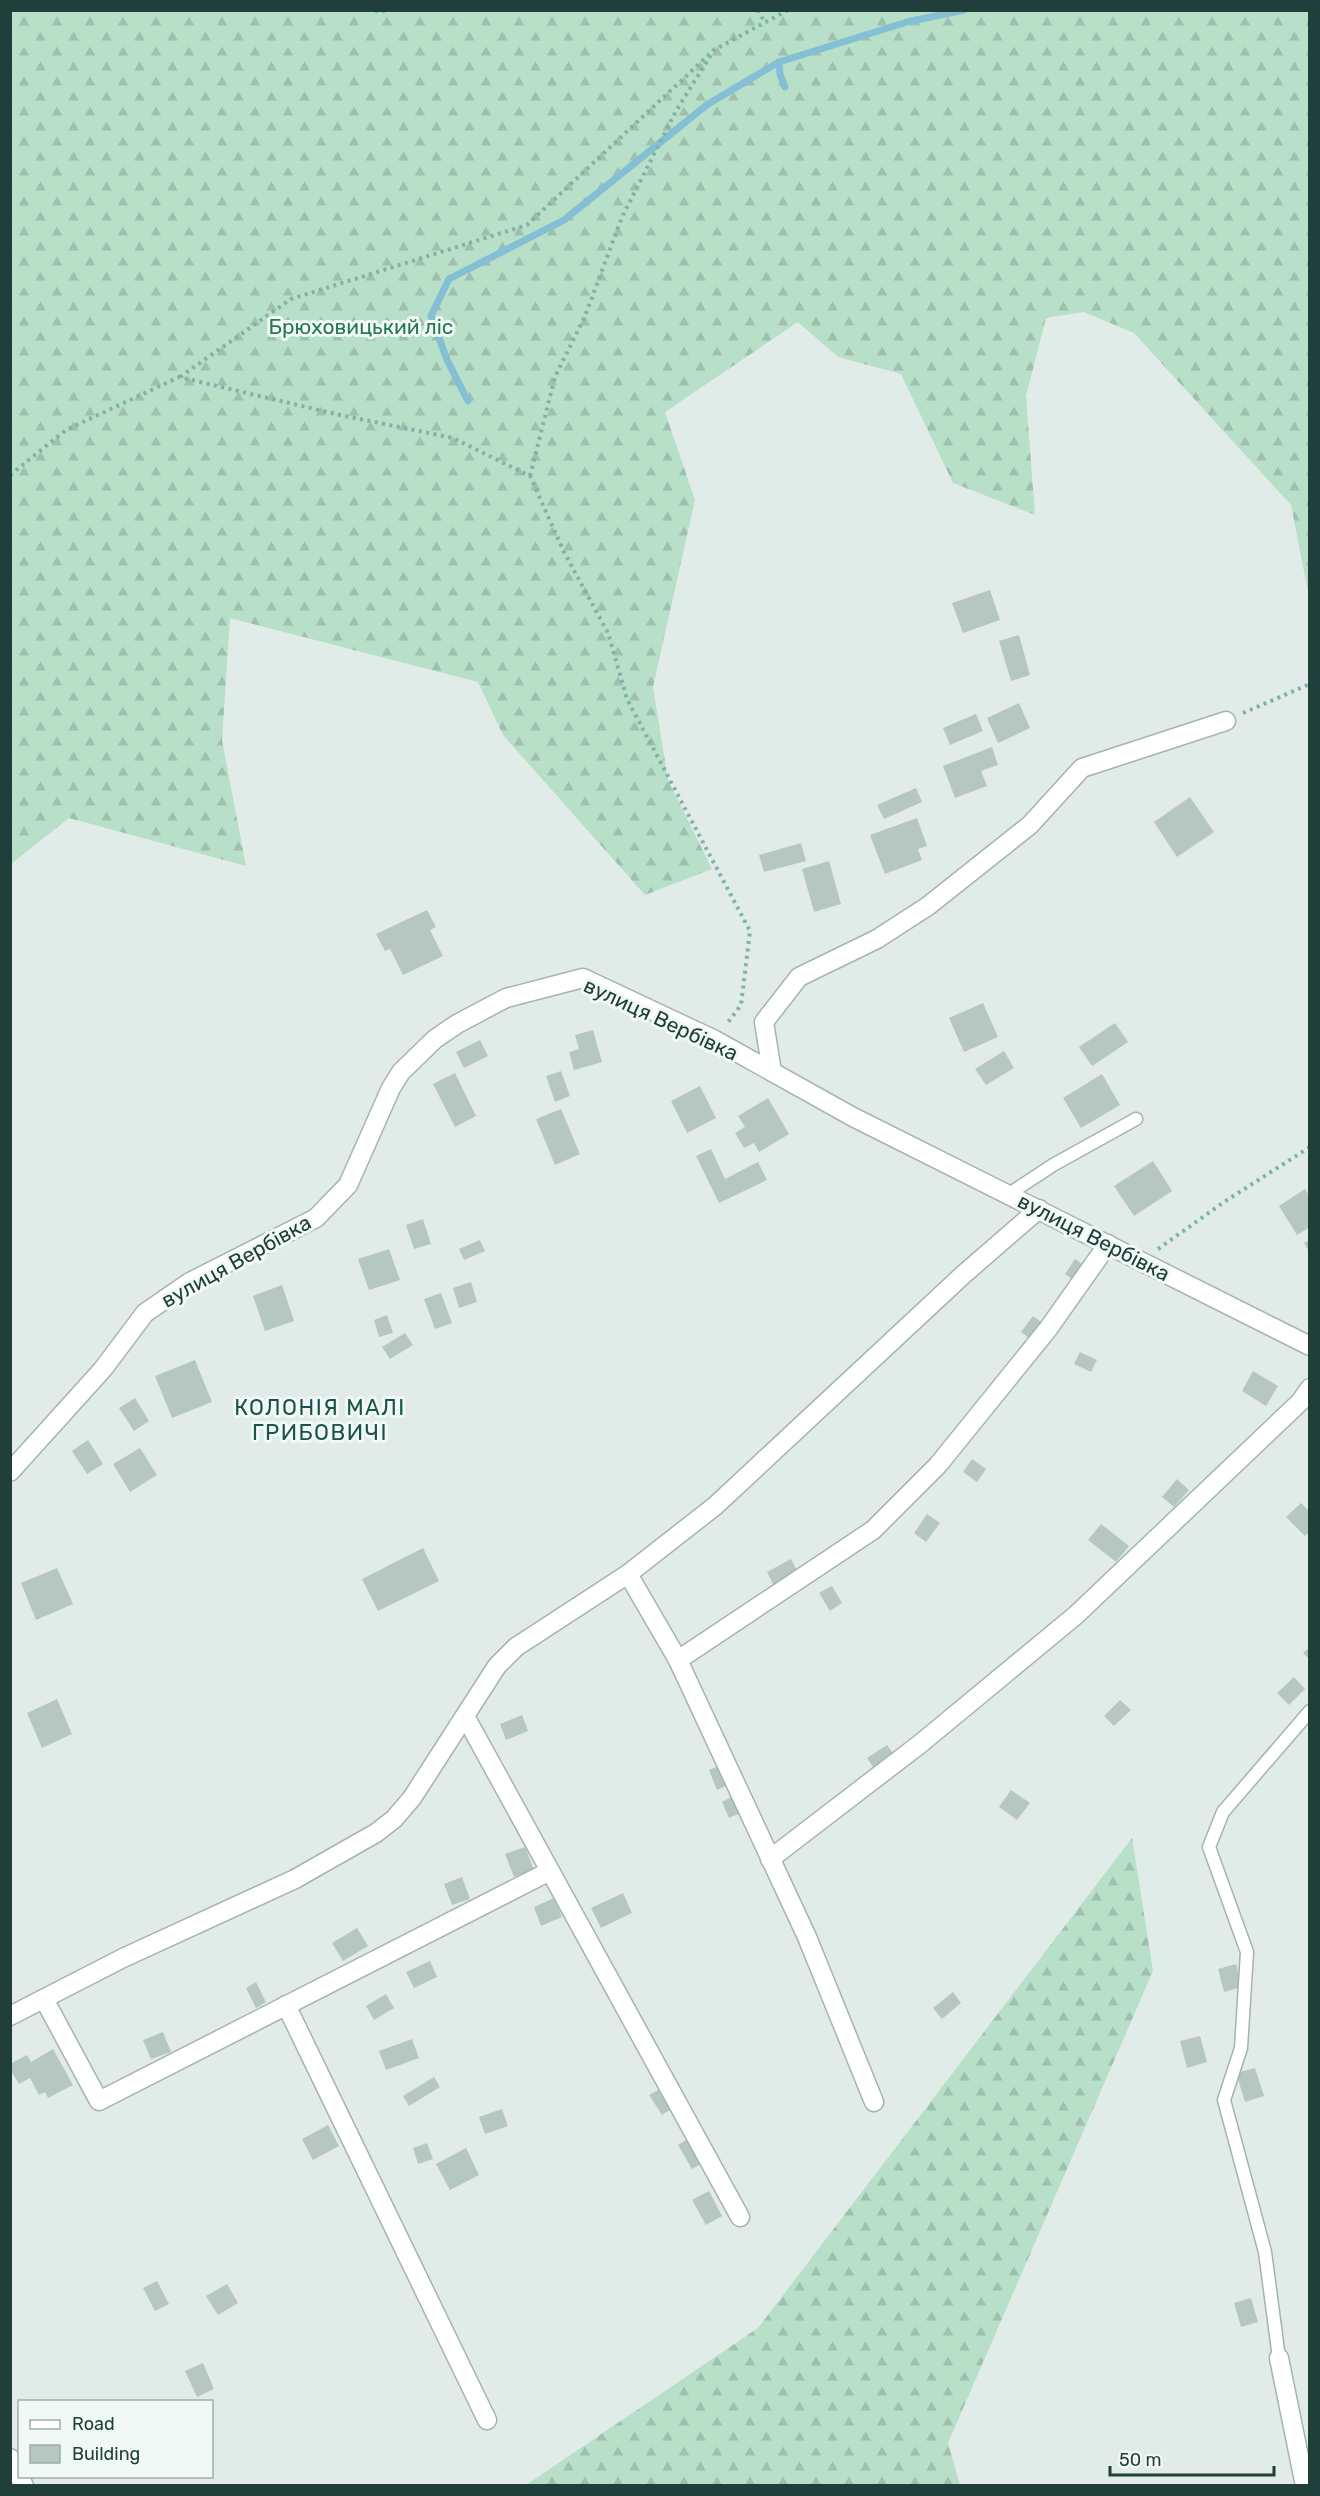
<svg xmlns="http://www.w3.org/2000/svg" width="1320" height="2496" font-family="Rubik,sans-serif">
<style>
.forest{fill:url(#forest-firs)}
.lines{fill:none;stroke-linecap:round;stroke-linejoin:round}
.stream{stroke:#85bfd5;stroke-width:7}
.building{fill:#b6c7c2}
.service-casing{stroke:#a3b4b1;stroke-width:15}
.minor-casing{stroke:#a3b4b1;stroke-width:21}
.path{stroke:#7fb2a9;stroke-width:4;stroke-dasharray:3 4.5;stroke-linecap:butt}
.service{stroke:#fff;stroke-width:12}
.minor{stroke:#fff;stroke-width:18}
.labels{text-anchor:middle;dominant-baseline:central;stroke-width:6;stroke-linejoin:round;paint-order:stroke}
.park-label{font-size:21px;fill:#287851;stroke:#f1f9f6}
.street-label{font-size:21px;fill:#203e3a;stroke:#f1f9f6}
.neighbourhood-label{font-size:22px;letter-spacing:1.5px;fill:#1b524b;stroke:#f1f9f6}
</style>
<defs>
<pattern id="forest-firs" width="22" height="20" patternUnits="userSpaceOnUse" patternTransform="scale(1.5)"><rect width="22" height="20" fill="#b8dfc8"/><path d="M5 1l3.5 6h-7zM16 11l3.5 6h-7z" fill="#9ec0ad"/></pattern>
</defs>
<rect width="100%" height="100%" fill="#e1ece9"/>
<g class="forest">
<polygon points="11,10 1309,11 1309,597 1291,505 1134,333 1084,312 1046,318 1026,396 1035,515 953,483 901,374 838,357 798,322 665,412 695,500 653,687 668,780 712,869 645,895 503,735 478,682 230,618 222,740 246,866 69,818 11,864"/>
<polygon points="1132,1838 1153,1971 948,2443 960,2485 526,2485 758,2328"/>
</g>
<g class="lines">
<g class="stream">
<polyline points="779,62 780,74 785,87"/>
<polyline points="468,401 447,360 431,316 449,279 564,220 708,104 779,62 907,22 964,10"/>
</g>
</g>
<g class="building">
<polygon points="990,590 1000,620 963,633 952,603"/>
<polygon points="1019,635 1030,675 1011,681 999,641"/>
<polygon points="1019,703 1030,728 998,743 987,718"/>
<polygon points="976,714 983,731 950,745 943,728"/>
<polygon points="992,747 998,765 981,771 987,786 955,798 943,766"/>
<polygon points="916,788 922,802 884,819 877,805"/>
<polygon points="1190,797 1214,832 1177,857 1154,822"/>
<polygon points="917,818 927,846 918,849 922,860 885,874 870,835"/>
<polygon points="801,843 806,861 764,872 759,855"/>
<polygon points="829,861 841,904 814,912 802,869"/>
<polygon points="427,910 436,927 430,930 443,956 403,975 390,949 385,951 376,934"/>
<polygon points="983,1003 998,1037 964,1052 949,1018"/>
<polygon points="1115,1023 1128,1042 1092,1066 1079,1047"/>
<polygon points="593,1030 602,1062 574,1070 569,1052 579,1049 575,1035"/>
<polygon points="480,1040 488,1056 464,1068 456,1052"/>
<polygon points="1004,1051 1014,1068 986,1085 975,1069"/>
<polygon points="561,1071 570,1096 555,1102 546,1076"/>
<polygon points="455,1073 476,1116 455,1127 433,1084"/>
<polygon points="1102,1074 1120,1105 1081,1128 1063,1098"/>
<polygon points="700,1086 716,1118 687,1133 671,1101"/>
<polygon points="768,1098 789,1134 759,1152 754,1143 744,1148 735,1133 745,1127 738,1116"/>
<polygon points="561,1109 580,1154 555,1165 536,1119"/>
<polygon points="711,1149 725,1179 758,1162 767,1180 719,1203 696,1156"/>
<polygon points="1153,1161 1172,1191 1134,1216 1114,1186"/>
<polygon points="1305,1189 1310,1197 1310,1227 1297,1235 1279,1206"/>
<polygon points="423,1219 431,1244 414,1249 406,1225"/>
<polygon points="480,1240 485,1251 464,1260 459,1249"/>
<polygon points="1310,1240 1310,1253 1304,1243"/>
<polygon points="389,1249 400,1280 369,1290 358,1259"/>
<polygon points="1075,1259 1085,1266 1075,1281 1065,1274"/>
<polygon points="471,1282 477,1302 459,1308 453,1288"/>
<polygon points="282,1285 294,1321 265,1331 253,1296"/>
<polygon points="441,1293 452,1323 435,1329 424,1299"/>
<polygon points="387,1315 393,1333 379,1337 374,1320"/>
<polygon points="1033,1316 1045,1325 1033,1341 1021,1332"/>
<polygon points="405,1333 413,1345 390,1359 382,1347"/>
<polygon points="1080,1352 1097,1360 1091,1372 1074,1364"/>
<polygon points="195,1360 212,1402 172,1418 155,1376"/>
<polygon points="1253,1371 1278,1386 1266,1406 1242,1391"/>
<polygon points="135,1398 149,1421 134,1431 119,1408"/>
<polygon points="88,1440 103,1464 87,1474 72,1451"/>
<polygon points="140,1448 157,1475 130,1492 113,1464"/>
<polygon points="972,1459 986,1469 977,1482 963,1472"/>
<polygon points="1177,1479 1189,1490 1174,1507 1162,1497"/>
<polygon points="1301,1503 1310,1512 1310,1532 1305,1536 1286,1517"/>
<polygon points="927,1514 940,1523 926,1542 914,1533"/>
<polygon points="1101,1524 1129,1546 1116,1562 1088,1540"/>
<polygon points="423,1548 439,1581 378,1611 362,1579"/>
<polygon points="791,1559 798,1573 774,1586 767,1572"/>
<polygon points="57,1568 73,1604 36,1620 21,1583"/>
<polygon points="832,1586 842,1603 830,1611 819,1593"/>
<polygon points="1310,1647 1310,1660 1303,1653"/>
<polygon points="1294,1677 1305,1689 1289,1705 1277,1693"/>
<polygon points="57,1699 72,1734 42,1748 27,1713"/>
<polygon points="1120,1700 1131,1710 1114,1726 1104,1716"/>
<polygon points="522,1715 528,1731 506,1740 500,1724"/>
<polygon points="887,1745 895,1756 875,1770 867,1758"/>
<polygon points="723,1764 731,1784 717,1790 709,1770"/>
<polygon points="1011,1790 1030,1803 1017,1820 999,1807"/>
<polygon points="735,1795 743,1812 729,1818 722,1802"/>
<polygon points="525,1847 534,1870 514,1877 505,1854"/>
<polygon points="462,1877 470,1899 452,1905 444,1884"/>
<polygon points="623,1893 632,1913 601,1928 591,1908"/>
<polygon points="554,1898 562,1917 541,1926 534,1907"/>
<polygon points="357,1928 368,1946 343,1961 332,1943"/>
<polygon points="430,1961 437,1977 414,1988 406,1972"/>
<polygon points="1236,1964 1242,1987 1224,1992 1218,1969"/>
<polygon points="256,1982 266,2002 256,2008 246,1988"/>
<polygon points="953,1992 961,2003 942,2019 933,2008"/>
<polygon points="386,1994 394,2008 374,2020 366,2006"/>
<polygon points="163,2032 171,2052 151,2059 143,2040"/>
<polygon points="1200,2036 1207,2062 1187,2068 1180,2041"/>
<polygon points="412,2039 419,2058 386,2070 379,2051"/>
<polygon points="53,2049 73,2085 48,2098 45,2092 39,2095 30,2078 19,2084 10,2069 10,2064 27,2055 31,2062"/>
<polygon points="1255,2068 1264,2096 1245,2102 1236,2073"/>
<polygon points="434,2077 440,2087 409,2106 403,2096"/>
<polygon points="658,2090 670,2110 662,2115 649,2095"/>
<polygon points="502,2109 508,2126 485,2134 479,2117"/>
<polygon points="328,2125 339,2146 313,2160 302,2139"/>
<polygon points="687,2139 701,2164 692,2169 678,2145"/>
<polygon points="427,2143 433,2159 418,2164 413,2148"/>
<polygon points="466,2148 479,2175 450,2190 436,2164"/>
<polygon points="709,2191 722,2216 706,2225 692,2200"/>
<polygon points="157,2281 169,2304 155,2311 143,2288"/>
<polygon points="227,2284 238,2303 218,2315 206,2296"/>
<polygon points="1251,2298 1258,2322 1241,2327 1234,2303"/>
<polygon points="203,2363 214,2389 197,2397 185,2371"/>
</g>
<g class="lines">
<defs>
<g id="service">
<polyline points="1009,1194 1053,1165 1136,1119"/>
<polyline points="1279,2358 1265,2252 1224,2100 1241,2048 1247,1952 1209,1847 1223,1812 1310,1711"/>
</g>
<g id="minor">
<polyline points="772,1072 764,1022 799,977 877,939 928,906 1030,825 1082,768 1226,721"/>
<polyline points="10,1472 103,1369 145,1313 190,1282 316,1218 348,1185 391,1088 401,1072 435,1039 457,1024 506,998 583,978 715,1040 853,1117 1310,1346"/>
<polyline points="628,1574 678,1660 807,1937 874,2102"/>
<polyline points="678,1660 873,1530 938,1465 1048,1329 1108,1244"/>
<polyline points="465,1716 740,2217"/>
<polyline points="770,1859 920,1744 1076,1615 1300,1402 1310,1388"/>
<polyline points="44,1999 99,2101 550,1871"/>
<polyline points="286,2005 487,2420"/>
<polyline points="10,2016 123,1958 295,1879 376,1833 394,1819 412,1798 497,1666 516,1647 628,1574 715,1506 964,1274 1039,1209"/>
<polyline points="1279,2358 1305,2486"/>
<polyline points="10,2458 24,2486"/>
</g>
</defs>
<use href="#service" class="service-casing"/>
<use href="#minor" class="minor-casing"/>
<g class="path">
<polyline points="376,10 378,13 386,10"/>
<polyline points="758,10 765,23"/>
<polyline points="180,377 291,299 527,225 714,50"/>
<polyline points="10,475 66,430 179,377 340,415 453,438 530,476 564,552 608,633 627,699 750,931 741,1005 726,1025"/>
<polyline points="530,476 555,377 585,316 622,217 676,111 714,50 788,10"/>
<polyline points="1243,713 1310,684"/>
<polyline points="1158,1249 1224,1202 1310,1147"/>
</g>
<use href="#service" class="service"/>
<use href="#minor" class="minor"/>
</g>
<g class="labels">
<g class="park-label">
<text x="361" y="326">Брюховицький ліс</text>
</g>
<g class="street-label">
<text transform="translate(661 1019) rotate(25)">вулиця Вербівка</text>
<text transform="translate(1094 1237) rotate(27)">вулиця Вербівка</text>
<text transform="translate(236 1261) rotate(-29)">вулиця Вербівка</text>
</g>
<g class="neighbourhood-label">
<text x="320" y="1407">КОЛОНІЯ МАЛІ<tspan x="320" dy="25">ГРИБОВИЧІ</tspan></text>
</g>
</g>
<rect width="1320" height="2496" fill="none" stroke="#203e3a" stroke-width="24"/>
<rect x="18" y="2400" width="195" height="78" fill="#f1f9f6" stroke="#9daeab" stroke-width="1.5"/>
<rect x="30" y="2420" width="30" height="9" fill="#ffffff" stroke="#9daeab" stroke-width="1.5"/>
<text x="72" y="2430" font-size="18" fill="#203e3a">Road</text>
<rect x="30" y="2445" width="30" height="18" fill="#b6c7c2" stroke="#9daeab" stroke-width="1.5"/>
<text x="72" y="2460" font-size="18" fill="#203e3a">Building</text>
<path d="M1110 2466v9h164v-9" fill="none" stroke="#203e3a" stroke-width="3"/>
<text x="1119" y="2466" font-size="18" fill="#203e3a" stroke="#f1f9f6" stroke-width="4.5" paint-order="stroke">50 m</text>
</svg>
